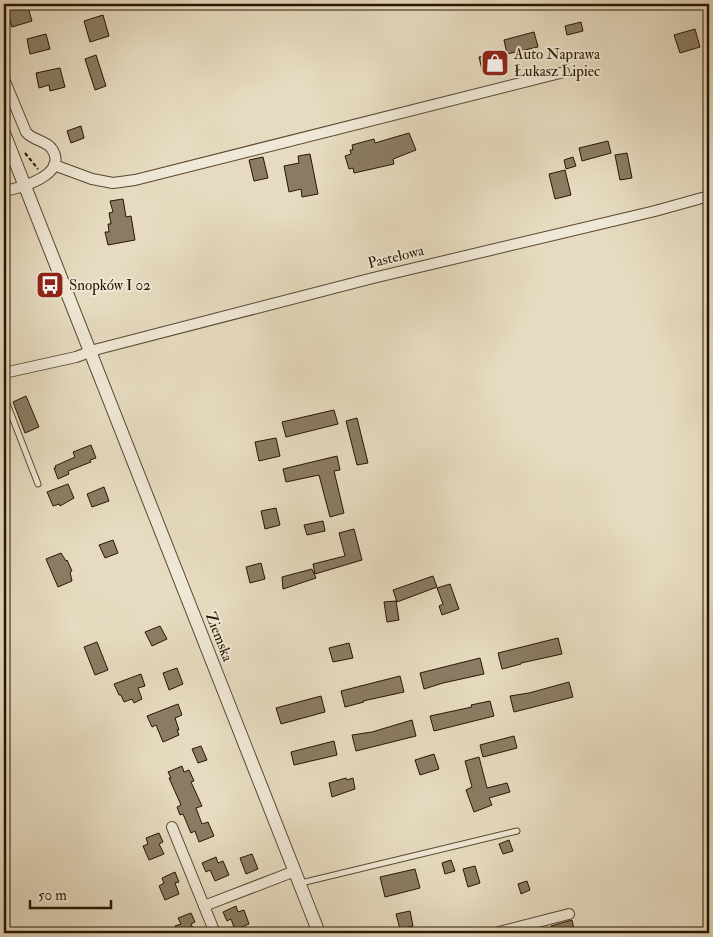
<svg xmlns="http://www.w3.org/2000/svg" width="713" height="937" font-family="'IM FELL Double Pica',serif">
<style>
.building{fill:#8a7c64;stroke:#271600}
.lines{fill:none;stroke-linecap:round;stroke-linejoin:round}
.service-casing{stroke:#574730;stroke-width:7}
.minor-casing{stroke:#574730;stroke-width:12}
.tertiary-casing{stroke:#574730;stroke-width:14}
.path{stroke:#271600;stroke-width:2;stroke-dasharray:4 2.5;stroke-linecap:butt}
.service{stroke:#efe8d6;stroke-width:5}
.minor{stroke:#efe8d6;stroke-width:10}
.tertiary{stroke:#efe8d6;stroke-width:12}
.labels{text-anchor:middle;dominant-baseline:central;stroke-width:4;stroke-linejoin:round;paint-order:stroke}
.poi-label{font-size:15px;fill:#271600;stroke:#efe8d6;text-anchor:start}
.street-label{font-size:15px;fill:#271600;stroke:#efe8d6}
</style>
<rect width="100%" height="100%" fill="#e6dbc0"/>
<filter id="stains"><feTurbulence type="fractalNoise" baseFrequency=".004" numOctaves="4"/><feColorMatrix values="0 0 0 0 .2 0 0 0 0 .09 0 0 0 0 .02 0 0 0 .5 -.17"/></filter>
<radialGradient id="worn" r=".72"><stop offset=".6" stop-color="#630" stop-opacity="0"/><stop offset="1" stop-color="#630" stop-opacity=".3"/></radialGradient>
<g class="building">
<polygon points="5,4 27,4 32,21 12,27"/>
<polygon points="103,15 109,36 90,42 84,21"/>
<polygon points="581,22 583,31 567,35 565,26"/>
<polygon points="695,29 700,47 680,53 674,35"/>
<polygon points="534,32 538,47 507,54 504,40"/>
<polygon points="46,34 50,49 30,54 27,39"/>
<polygon points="501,52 505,68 483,74 479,57"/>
<polygon points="96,55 106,86 95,90 85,59"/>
<polygon points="60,68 65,87 50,91 49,85 39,88 36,73"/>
<polygon points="81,126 84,138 71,143 67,131"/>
<polygon points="409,133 416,150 393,159 394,164 354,173 353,168 349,169 345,156 351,154 350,150 353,150 352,145 374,139 375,143"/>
<polygon points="608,141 611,153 582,161 579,148"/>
<polygon points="627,153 632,178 620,180 615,155"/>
<polygon points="310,154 318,194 302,197 301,189 289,192 284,166 299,163 298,156"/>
<polygon points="263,157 268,178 254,181 249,160"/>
<polygon points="573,157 576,166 566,169 564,160"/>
<polygon points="565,170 571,195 555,199 549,174"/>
<polygon points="123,199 126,217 131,216 135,240 108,245 105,232 109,232 108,224 111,224 109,213 113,212 110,201"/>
<polygon points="26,396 39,427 25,433 13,402"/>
<polygon points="334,410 338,424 286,437 282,422"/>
<polygon points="357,418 368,463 357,465 346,421"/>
<polygon points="276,438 280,456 259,461 255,442"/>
<polygon points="91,445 96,458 90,460 91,462 68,471 69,474 58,479 54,468 56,468 55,466 75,457 73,452"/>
<polygon points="337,456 340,470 334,471 344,513 330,517 319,475 286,482 283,469"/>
<polygon points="68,484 74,498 60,506 59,504 53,506 47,492"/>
<polygon points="104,487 109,501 92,507 87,494"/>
<polygon points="276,508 280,525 265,529 261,511"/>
<polygon points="323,521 325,531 307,535 304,525"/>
<polygon points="354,529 362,560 315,574 313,564 345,556 339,533"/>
<polygon points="113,540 118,553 105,558 99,545"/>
<polygon points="61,553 66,561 67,560 72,571 70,572 72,581 58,587 46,559"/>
<polygon points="261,563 265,579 250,583 246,567"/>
<polygon points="312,569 316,578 283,589 282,577"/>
<polygon points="433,576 437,587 397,602 393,590"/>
<polygon points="450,584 459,609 442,615 439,606 443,604 437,588"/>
<polygon points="396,601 399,620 387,622 384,602"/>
<polygon points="160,626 167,639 152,646 145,632"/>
<polygon points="558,638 562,654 521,663 521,664 502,669 498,653"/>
<polygon points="97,642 108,670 95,675 84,647"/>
<polygon points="349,643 353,658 333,662 329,648"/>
<polygon points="480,658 484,674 443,683 424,689 420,673"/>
<polygon points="177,668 183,684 169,690 163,673"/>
<polygon points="141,674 145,686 138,688 142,699 134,703 132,699 124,702 121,695 119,695 114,684"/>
<polygon points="400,676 404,692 363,701 364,702 345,707 341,691"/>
<polygon points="569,682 573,697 514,712 510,696 529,693"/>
<polygon points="321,696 325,712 281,724 276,708"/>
<polygon points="490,701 494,716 434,731 430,716 472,707 471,705"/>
<polygon points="178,704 182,715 175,718 179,730 177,730 179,735 163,742 156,725 152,727 147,716"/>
<polygon points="412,720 416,736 356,751 352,735 372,732"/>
<polygon points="514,736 517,748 483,757 480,745"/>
<polygon points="334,741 337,755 294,765 291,752"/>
<polygon points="201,746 207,760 198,763 192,749"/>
<polygon points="434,754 439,769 420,775 415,760"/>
<polygon points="479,757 487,788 507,783 510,792 489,798 492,805 474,812 466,790 472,787 465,761"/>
<polygon points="182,766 184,772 189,770 194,781 191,782 202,806 196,808 202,824 208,822 214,836 199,842 195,831 191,833 183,814 180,815 177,807 181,805 169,778 171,778 168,772"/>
<polygon points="346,778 347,780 353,778 355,789 332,797 329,783"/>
<polygon points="159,833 163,842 159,844 164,854 149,860 143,846 148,844 146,838"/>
<polygon points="509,840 513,851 503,854 499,844"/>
<polygon points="252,854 258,869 246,874 240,858"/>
<polygon points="216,857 218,863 223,861 229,875 215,881 210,870 206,872 202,863"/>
<polygon points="451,860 455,871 445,874 442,863"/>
<polygon points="475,866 480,883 468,887 463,869"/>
<polygon points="415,869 420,888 385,897 380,877"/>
<polygon points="175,872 179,882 175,883 179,894 165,900 159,886 164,883 162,878"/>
<polygon points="527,881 530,890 521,894 518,884"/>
<polygon points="236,906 238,912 244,910 249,924 235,930 231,919 227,921 223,912"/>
<polygon points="410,911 413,926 400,929 396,914"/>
<polygon points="191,913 195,922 191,924 195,933 178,933 175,926 181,924 178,918"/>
<polygon points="572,920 574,930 569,931 570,933 555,933 553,932 551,926"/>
</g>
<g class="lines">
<defs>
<g id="service">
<polyline points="4,396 38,484"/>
<polyline points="301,883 517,831"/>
</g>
<g id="minor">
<path d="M4,79L26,132C33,141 46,140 52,149C69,175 20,188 4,191"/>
<polyline points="54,165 92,179 113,183 135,180 564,72"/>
<polyline points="4,373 76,357 98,349 373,278 655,211 709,196"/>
<polyline points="172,827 215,933"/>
<polyline points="204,906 295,871"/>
<polyline points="495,933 569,914"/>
</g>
<polyline id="tertiary" points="4,133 319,933"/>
</defs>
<use href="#service" class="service-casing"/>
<use href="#minor" class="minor-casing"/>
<use href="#tertiary" class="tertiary-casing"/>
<g class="path">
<polyline points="4,109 9,123"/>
<polyline points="25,153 38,169"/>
</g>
<use href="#service" class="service"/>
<use href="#minor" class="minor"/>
<use href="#tertiary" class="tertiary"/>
</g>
<defs>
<symbol id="shop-square" viewBox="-11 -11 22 22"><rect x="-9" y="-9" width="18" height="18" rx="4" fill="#8f2418" stroke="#efe8d6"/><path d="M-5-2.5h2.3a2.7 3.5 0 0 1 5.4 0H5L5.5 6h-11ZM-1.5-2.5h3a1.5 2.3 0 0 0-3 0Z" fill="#fff"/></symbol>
<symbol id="bus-square" viewBox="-11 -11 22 22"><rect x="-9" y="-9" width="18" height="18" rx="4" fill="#8f2418" stroke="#efe8d6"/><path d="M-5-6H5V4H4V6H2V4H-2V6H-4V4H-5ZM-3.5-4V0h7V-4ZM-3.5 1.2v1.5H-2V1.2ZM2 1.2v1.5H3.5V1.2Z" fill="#fff"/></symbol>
</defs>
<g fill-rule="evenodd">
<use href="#shop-square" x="479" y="47" width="32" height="32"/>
<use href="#bus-square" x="34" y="269" width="32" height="32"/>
</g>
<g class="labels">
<g class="poi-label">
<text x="514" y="54">Auto Naprawa<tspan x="514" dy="17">Łukasz Lipiec</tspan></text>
<text x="69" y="285">Snopków I 02</text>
</g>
<g class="street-label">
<text transform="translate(396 257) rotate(-14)">Pastelowa</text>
<text transform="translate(219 637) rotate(69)">Ziemska</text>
</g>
</g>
<rect width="713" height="937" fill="none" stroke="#e6dbc0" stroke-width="20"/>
<rect x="5" y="5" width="703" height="927" fill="none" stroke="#271600" stroke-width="2.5"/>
<rect x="10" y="10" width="693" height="917" fill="none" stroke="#271600"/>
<path d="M30 900v8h81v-8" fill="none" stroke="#271600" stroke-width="2.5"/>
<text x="38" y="900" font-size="15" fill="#271600" stroke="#efe8d6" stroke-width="4" paint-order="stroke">50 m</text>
<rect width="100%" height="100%" filter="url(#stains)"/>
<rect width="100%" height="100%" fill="url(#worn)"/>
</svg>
